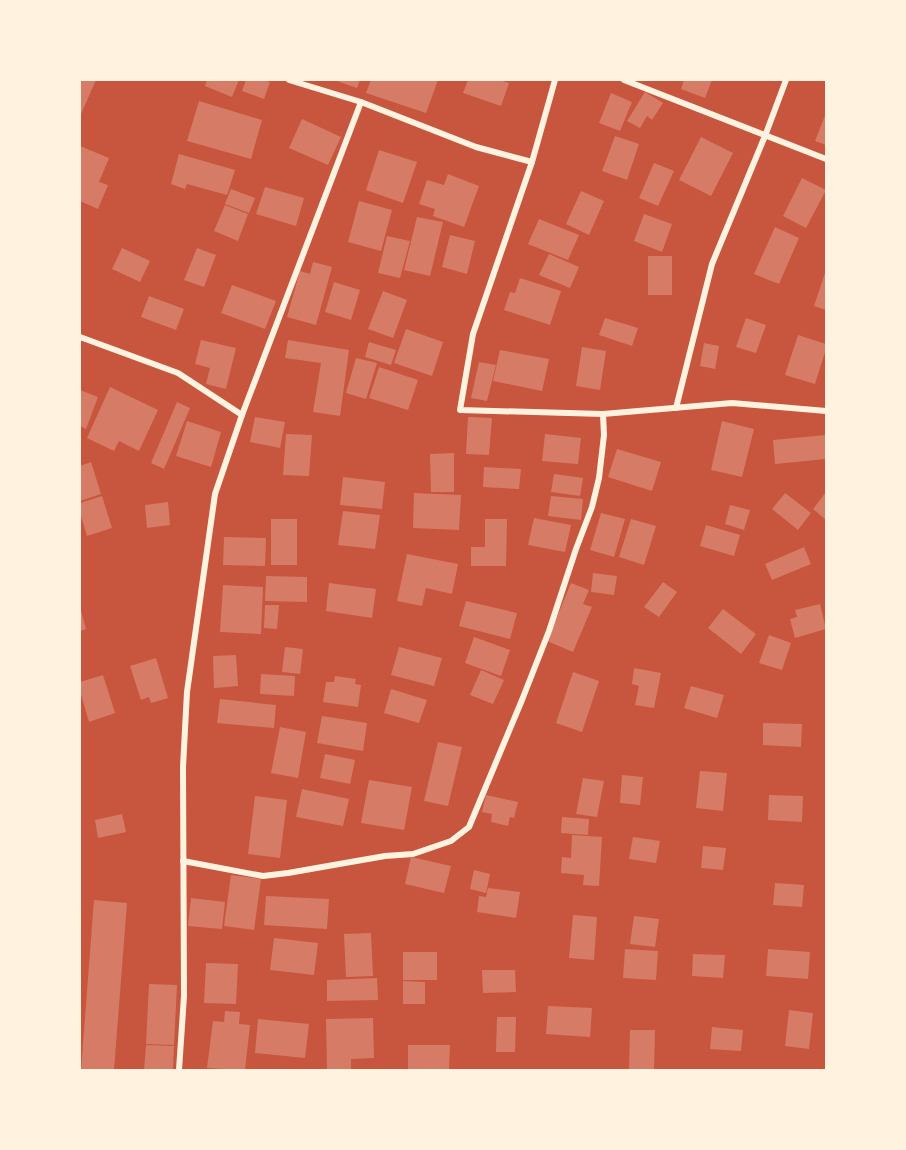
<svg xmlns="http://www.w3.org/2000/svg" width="906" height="1150" font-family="Rubik,sans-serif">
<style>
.building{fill:#d67c66}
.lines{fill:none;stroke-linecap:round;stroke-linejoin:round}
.minor{stroke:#fff3e0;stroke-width:6}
</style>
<rect width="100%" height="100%" fill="#c8553d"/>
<g class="building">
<polygon points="80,80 96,80 81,114 80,113"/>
<polygon points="207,80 239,80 232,97 205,86"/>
<polygon points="246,80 264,80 270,82 264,99 242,91"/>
<polygon points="334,80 360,80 357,88"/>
<polygon points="371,80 438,80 426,113 366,93"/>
<polygon points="468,80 499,80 509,83 501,106 463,93"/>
<polygon points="684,80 712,80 705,98 681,89"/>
<polygon points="645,92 663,103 652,120 647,116 640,128 627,121"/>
<polygon points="611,93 632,102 620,131 599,123"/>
<polygon points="199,101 262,120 251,159 187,141"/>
<polygon points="826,113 826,145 815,141"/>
<polygon points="302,119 341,137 328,165 289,148"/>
<polygon points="615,136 639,144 627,180 602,171"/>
<polygon points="701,137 733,153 711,196 679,180"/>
<polygon points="80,146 109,158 99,182 108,185 98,209 80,201"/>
<polygon points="379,150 417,162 403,203 366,190"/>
<polygon points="179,154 235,170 227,195 187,184 185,189 171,184"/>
<polygon points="654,163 674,171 658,206 639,198"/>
<polygon points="448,174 479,186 464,227 433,216 435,209 419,204 427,180 444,185"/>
<polygon points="802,178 826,190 806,228 783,216"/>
<polygon points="265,187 304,198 296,226 256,214"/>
<polygon points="231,189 255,198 249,213 225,204"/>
<polygon points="581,191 604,201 589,235 566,224"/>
<polygon points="359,201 392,210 381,251 348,242"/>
<polygon points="225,205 248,214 238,241 214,231"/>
<polygon points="644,214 672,224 662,252 634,241"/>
<polygon points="417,217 443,222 430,276 404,270"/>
<polygon points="539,219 579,235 568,260 528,244"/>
<polygon points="775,227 799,238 779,284 754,274"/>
<polygon points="450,235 475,241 467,274 442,267"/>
<polygon points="387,236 410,241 400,278 378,273"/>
<polygon points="122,248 150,261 140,282 112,269"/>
<polygon points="197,248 216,255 204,287 184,280"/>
<polygon points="549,254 579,267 570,288 539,275"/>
<rect x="648" y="256" width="24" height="39"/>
<polygon points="313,262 332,267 316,325 287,317 300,271 310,274"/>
<polygon points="826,270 826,310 814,306"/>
<polygon points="520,278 561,291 550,325 504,310 510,292 515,293"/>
<polygon points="334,282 360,290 351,320 325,312"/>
<polygon points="232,285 276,301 265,329 221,313"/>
<polygon points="383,291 407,300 393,338 368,329"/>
<polygon points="149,296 184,309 176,330 141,317"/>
<polygon points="605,318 638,328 632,346 599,335"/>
<polygon points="746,318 766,325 756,353 736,347"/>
<polygon points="406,329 443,342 432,376 394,363"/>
<polygon points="798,335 826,344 826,349 815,384 785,375"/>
<polygon points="201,340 236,348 226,389 206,384 210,368 195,364"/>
<polygon points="288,340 349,350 340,416 313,412 321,363 285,358"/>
<polygon points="369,342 396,350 391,365 365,357"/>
<polygon points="704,343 719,346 715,369 700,366"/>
<polygon points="582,347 606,351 600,390 576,386"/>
<polygon points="500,350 549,359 542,391 493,381"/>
<polygon points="356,358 377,363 366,399 346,393"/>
<polygon points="479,362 496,365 487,401 471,398"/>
<polygon points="379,367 418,380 408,410 369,398"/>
<polygon points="110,387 158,410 139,451 119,441 114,451 87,438"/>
<polygon points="80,390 98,397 86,429 80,426"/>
<polygon points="177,402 190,408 164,469 151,463"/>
<polygon points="255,417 285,422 280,448 250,442"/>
<polygon points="468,417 492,418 489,455 466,454"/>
<polygon points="187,421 221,432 211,467 176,456"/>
<polygon points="722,421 754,429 742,477 711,470"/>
<polygon points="286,434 312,435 309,476 283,475"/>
<polygon points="545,434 581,438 578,464 542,461"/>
<polygon points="826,435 826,459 775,464 773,440"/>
<polygon points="617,449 661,462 652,491 608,477"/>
<polygon points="454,453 454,492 431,492 430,454"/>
<polygon points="91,462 101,494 80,501 80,466"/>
<polygon points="484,467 521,469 519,489 483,487"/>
<polygon points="554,474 583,478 580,496 551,492"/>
<polygon points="343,477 385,482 382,509 340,505"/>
<polygon points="826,492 826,520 813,509"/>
<polygon points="414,493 461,495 459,530 413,528"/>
<polygon points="785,493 811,513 798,530 772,509"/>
<polygon points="102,496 112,528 87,536 80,513 80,503"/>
<polygon points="551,496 583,499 581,520 548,516"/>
<polygon points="168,502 170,525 147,528 145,505"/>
<polygon points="730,505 750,510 744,530 725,524"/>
<polygon points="343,511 380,515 375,549 338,545"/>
<polygon points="601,513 625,519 614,557 590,550"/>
<polygon points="534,518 571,525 565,552 528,545"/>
<rect x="271" y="519" width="26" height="46"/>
<polygon points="485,519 507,519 506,566 471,566 471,547 485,547"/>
<polygon points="631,519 656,526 644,565 619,557"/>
<polygon points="706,525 740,535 734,556 700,546"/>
<polygon points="224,537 266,538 265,566 223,565"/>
<polygon points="804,547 811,564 772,580 765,564"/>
<polygon points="407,554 458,564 452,594 426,588 422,606 397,601"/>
<polygon points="593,573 617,576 614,595 591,592"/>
<polygon points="266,576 307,577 307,602 265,601"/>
<polygon points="663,582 677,592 659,617 644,607"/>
<polygon points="329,583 376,589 372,618 326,611"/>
<polygon points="571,583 589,590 583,604 592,607 573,652 547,641"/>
<polygon points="223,585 263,587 261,634 220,632"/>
<polygon points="466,601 517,613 510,639 459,626"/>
<polygon points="820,604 826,629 795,638 790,619 797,617 795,610"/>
<polygon points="265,605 279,605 277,629 264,628"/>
<polygon points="80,607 86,629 80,631"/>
<polygon points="723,609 756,634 741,654 708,628"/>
<polygon points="769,635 791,643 782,670 759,663"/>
<polygon points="474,637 510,650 501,676 465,663"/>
<polygon points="285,647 303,649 300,674 282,672"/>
<polygon points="399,647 442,658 434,686 391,675"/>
<polygon points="236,655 238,686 214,688 213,656"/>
<polygon points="156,658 168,698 151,703 149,697 141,700 130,666"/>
<polygon points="634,668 661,673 654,708 635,705 639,686 632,684"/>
<polygon points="481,670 504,680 493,704 470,695"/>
<polygon points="573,672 599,681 582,732 556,723"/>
<polygon points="261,674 295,676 294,696 260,694"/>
<polygon points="103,675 115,713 89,722 80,691 80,682"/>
<polygon points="335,676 356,679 355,684 361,685 358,707 323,702 326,682 334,682"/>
<polygon points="691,686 724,695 717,718 684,708"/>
<polygon points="391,689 427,700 419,723 384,713"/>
<polygon points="220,699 276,705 274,728 217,723"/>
<polygon points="322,716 367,723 363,751 317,743"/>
<polygon points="763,723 802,724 801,747 763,745"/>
<polygon points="280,727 306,732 298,778 271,773"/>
<polygon points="438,742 462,747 448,806 424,801"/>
<polygon points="325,754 355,760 350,784 320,778"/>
<polygon points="700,771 727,773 723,811 696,808"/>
<polygon points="622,775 643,777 640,805 620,803"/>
<polygon points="583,778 604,781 597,817 576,814"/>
<polygon points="369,780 412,787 404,830 361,823"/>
<polygon points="302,789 349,799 343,826 296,817"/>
<polygon points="486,795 518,802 514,818 510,817 508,826 491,822 492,814 482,812"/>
<polygon points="769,795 803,796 802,822 768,820"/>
<polygon points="255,796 287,800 280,858 248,854"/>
<polygon points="122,814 126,832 98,838 95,820"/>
<polygon points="562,817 589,819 588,835 561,833"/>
<polygon points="572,835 602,837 599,886 583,885 584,875 561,873 562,857 571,858"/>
<polygon points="633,837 660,841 656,863 629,859"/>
<polygon points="703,846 726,848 723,870 701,868"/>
<polygon points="411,857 451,866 444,893 405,884"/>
<polygon points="474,870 490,874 486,893 470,889"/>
<polygon points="231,875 261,879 254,930 224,926"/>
<polygon points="775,883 804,885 802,907 773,905"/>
<polygon points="488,888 520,892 516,918 477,912 479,896 486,897"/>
<polygon points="266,896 329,899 327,929 264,925"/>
<polygon points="191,898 225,902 222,929 188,926"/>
<polygon points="94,900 127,903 114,1070 81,1070"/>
<polygon points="573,915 597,917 594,960 569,958"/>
<polygon points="634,916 659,919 655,947 630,944"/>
<polygon points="371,933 373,976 346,977 344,934"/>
<polygon points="274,938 318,943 314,975 270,970"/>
<polygon points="625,949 658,951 656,980 623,978"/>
<polygon points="768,949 810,952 808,979 766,976"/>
<rect x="403" y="952" width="34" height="28"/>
<polygon points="693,954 725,955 723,978 692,976"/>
<polygon points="206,963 238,964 236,1004 204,1003"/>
<polygon points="482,970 515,970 516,992 483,993"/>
<polygon points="377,978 378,1000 327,1001 327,980"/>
<polygon points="403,981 425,982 425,1004 403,1004"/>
<polygon points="149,984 177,985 174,1045 146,1044"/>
<polygon points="548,1006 592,1008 590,1037 546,1034"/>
<polygon points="789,1010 813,1013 809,1049 785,1046"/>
<polygon points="225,1011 240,1012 239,1024 250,1025 245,1070 207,1068 213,1021 224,1022"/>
<polygon points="497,1017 516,1017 515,1052 496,1052"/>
<polygon points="373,1018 374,1058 351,1059 351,1070 327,1070 326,1019"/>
<polygon points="258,1019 309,1024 305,1058 255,1053"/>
<polygon points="712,1027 743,1030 741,1051 710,1049"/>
<polygon points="630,1030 655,1030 654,1070 629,1070"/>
<polygon points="146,1045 174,1046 173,1070 144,1070"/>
<polygon points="408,1045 450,1045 449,1070 408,1070"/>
</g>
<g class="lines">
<g class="minor">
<polyline points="289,80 361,102 476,147 532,162"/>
<polyline points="555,80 532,162 473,334 460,410 603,414 732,403 826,411"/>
<polyline points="624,80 826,159"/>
<polyline points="80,337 178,373 242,415"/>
<polyline points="676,408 712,264 765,136 786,80"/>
<polyline points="183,861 263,876 288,873 385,856 413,854 451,841 469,827 522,700 549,631 576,549 592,507 599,478 604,435 603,414"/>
<polyline points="179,1070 184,996 183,767 187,692 215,494 242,415 361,102"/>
</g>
</g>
<rect width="906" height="1150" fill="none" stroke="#fff3e0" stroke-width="162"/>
</svg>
